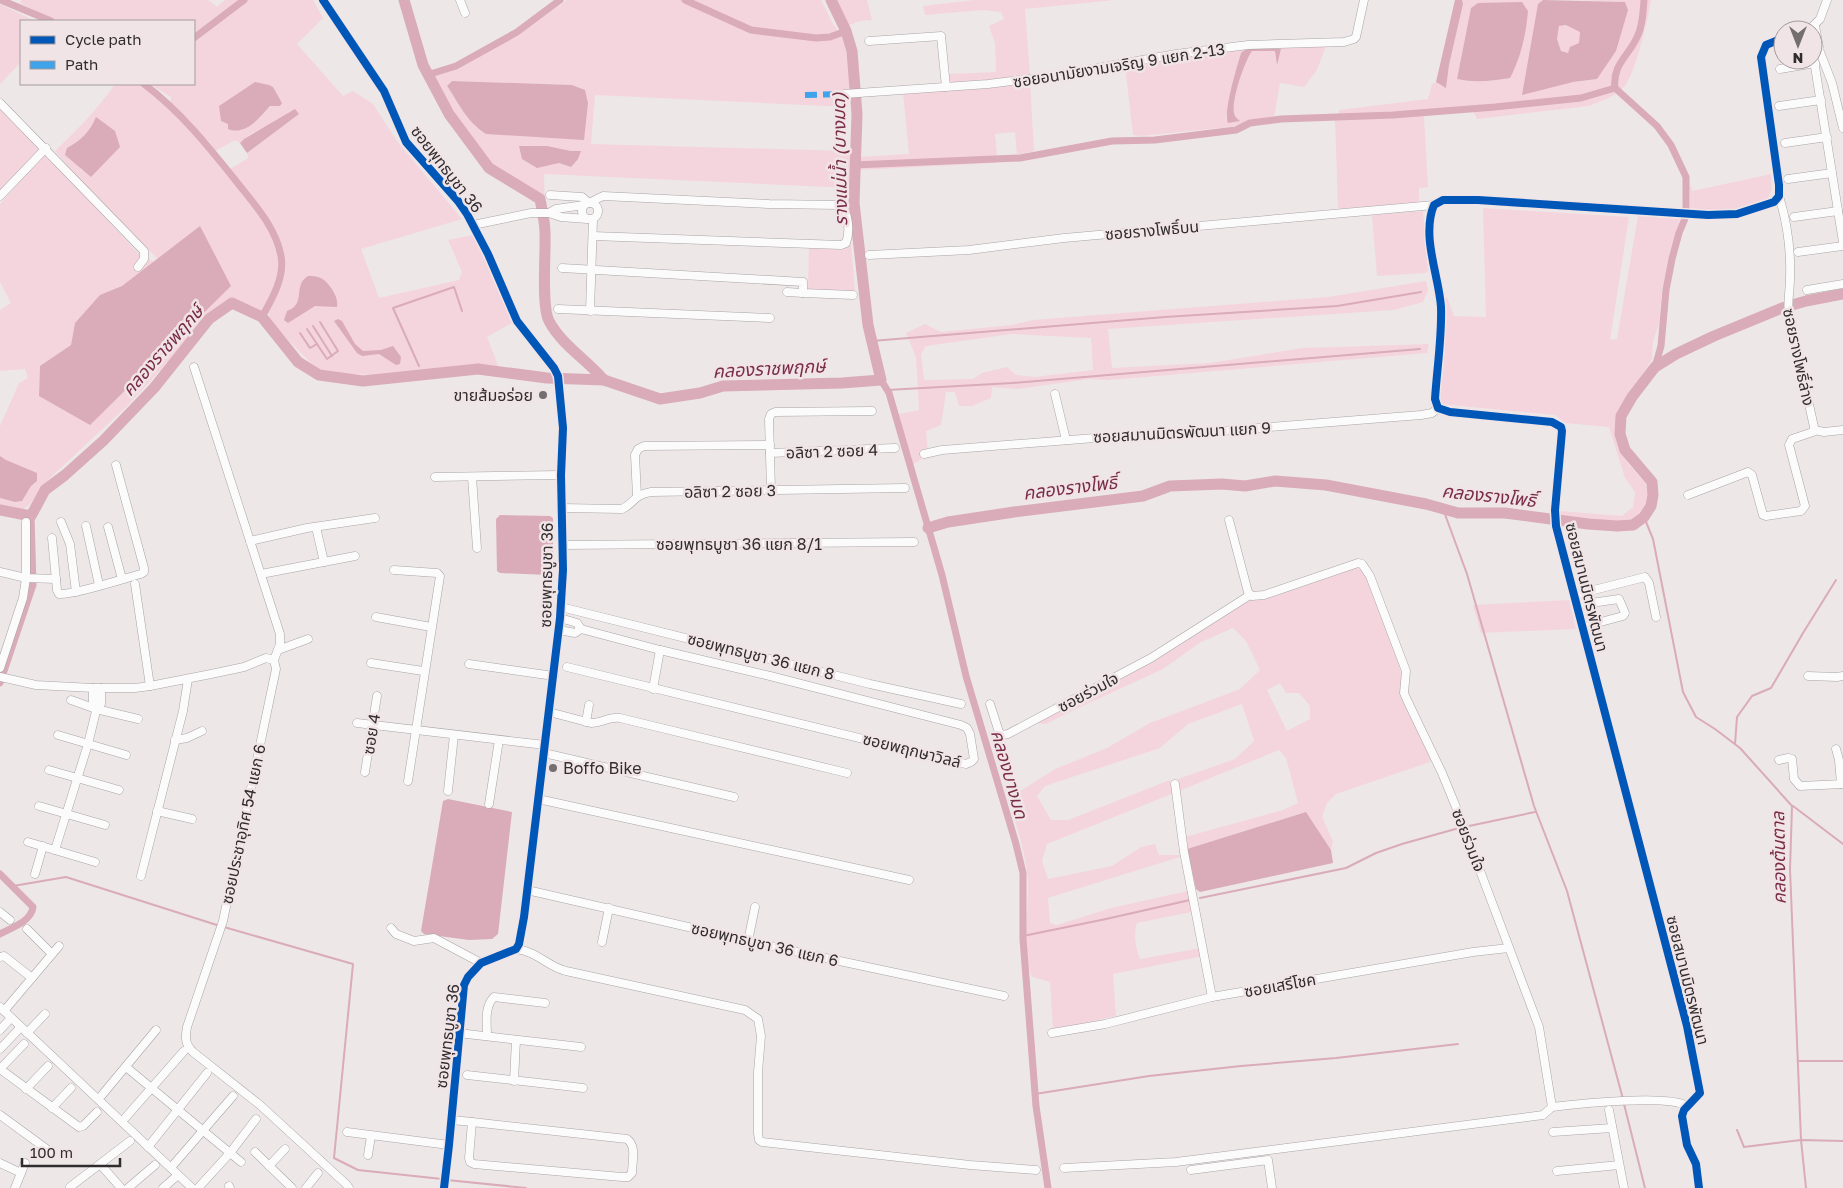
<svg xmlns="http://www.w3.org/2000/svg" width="1843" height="1188" font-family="'Golos Text','Noto Sans Thai',sans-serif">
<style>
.green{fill:#f4d5de;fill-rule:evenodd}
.water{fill:#daabb8;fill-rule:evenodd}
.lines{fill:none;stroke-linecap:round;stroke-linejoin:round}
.stream{stroke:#daabb8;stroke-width:2}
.canal{stroke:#daabb8;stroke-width:7}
.river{stroke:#daabb8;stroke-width:11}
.minor-casing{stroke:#a9a4a5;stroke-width:9}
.minor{stroke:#fcfbfc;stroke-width:8}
.quiet{stroke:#3ea3eb;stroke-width:6;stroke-dasharray:12 6;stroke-linecap:butt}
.cycleway-casing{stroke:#f0e4e7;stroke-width:11}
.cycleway{stroke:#0057b8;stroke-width:8}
.poi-dot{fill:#736e6f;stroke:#f0e4e7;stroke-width:2}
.labels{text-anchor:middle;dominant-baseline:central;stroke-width:5;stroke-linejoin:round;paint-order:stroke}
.street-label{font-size:16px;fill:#312d2e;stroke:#f0e4e7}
.poi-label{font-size:16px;fill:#312d2e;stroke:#f0e4e7;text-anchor:end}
.water-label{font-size:18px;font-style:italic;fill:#7a2d49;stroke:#f0e4e7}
</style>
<rect width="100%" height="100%" fill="#ede7e8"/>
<g class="green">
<polygon points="22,0 208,0 217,7 225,0 241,0 194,35 194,21 56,21 20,3"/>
<path d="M248,0H313L323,18L297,44L343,96L353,91L373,104L397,141L462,219L361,249L379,298L459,280L462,272L448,240L474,235L512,323L487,337L499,368L420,371L376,375L326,373L313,365L270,322L269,314L235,300L224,302L126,407L50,478L30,504L22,510L0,506V498L15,502L22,501L31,486L37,481L0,456V426L19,383L28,378L25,369L0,371V310L11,303L0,282V204L45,153L138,253L154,262L122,286L100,296L75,323L71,345L40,366L39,396L200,226L158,259L92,194L55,151C77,130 98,109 115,84H141L171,104V97L150,84H194V43ZM255,82L269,85L272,87L282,102L280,106H271L252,124L242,130L228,124L219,106ZM299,114L247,153L248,158L230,169L215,151L235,140L240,143C254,128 280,122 299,114ZM96,118L82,171L67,148C80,140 90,133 96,118Z"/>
<path d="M567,0H821L833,24L842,36L848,58L850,89L848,107L595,95L591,144L850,151V188L544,174L545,207L535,202L494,167L486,157L471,138L431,77C483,56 522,33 567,0ZM452,81L572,85L585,90L588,103L486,134C466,121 460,105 447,86ZM547,146L571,151V167L559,163Z"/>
<polygon points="835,0 867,0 872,20 860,21 849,25"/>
<polygon points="974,0 1114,0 1025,9 1030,75 984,81 948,82 948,74 996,72 995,43 989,26 1004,19 1001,12 983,10 925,15 923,6"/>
<path d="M1462,0H1543L1538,4L1573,82L1597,79L1625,2L1575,0H1651C1649,17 1635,73 1625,86C1616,96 1600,102 1588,106L1477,119L1473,111L1424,116L1428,187L1419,188V202L1338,209L1335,120L1339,119V110L1428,99L1432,84L1436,82L1446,87L1449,65L1463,4ZM1478,3H1491L1510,78C1492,81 1475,83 1457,79L1471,8Z"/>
<polygon points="0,4 35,21 21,21 21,62 0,84"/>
<polygon points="1566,25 1580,31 1579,43 1569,53 1561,51 1557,39 1559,26"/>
<path d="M1326,46L1317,70L1304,87L1280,83L1274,118L1229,127L1141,136L1133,135L1125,66L1254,47ZM1253,48L1281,49L1277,64L1275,51H1252C1242,65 1232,98 1234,115L1226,119L1231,91L1241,53Z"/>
<polygon points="1030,81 1034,151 1017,155 1015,132 995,134 997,156 995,163 858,170 859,157 909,154 903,93"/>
<polygon points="0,109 39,149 0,192"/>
<path d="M1771,174L1772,188L1768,198C1740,211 1720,213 1690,208V184L1692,191Z"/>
<path d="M1483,208L1629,217L1610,340L1617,339L1638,216L1680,219L1662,290L1659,324L1653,341L1652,359L1623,406L1618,419V436L1627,462L1646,484L1651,496C1648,503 1643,515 1636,519C1620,528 1579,519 1560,517V511L1622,516L1633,507L1635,492L1625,478L1609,427L1565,423L1555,415L1439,404L1443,299L1447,297L1454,316L1486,317Z"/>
<polygon points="1423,211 1428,271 1425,273 1377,276 1372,215"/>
<polygon points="851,243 855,292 808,290 809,248 843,250"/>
<path d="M1426,281L1428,290L1423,302L1394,310L1108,329L1112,368L1210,363L1303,348L1429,344L1427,353L1109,380L1089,379L1017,389L992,387L991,398L972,406H959L955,392H946L941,425L926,431L928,455L912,465L899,414L919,410L916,357L906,333L925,324L941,332L1012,325L1033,320L1328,297ZM1011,334L1091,338L1093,370L1035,377L1016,375L1007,367L982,373L973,379L924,380L921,354L926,346Z"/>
<path d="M1356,568L1361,569L1367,576L1399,662L1402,680L1431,757L1430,762L1336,794L1327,803L1322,817L1333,841L1331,850L1306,812L1187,849L1185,837L1283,810L1298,803L1286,758L1279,750L1179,791L1178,779L1235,759L1254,741L1242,704L1188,724L1160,748L1045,786L1037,796L1051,820H1068L1170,780L1174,793L1047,844L1042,861L1048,879L1112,866L1141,847L1155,844L1159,855H1186L1048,898L1050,923L1057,925L1111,908L1192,890L1196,911L1137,923C1133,935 1136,948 1140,959L1201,948L1203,956L1113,974L1116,1016L1053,1030L1050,982L1032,977C1021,953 1029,909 1028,882C1026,852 1015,822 1007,793L1022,790L1055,769L1107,748L1150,723L1240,689L1260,670L1246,641L1233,628L1201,642L1163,669L1078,708L1046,724L1031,723L1111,685L1250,600ZM1280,683L1286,693H1299L1310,706V719L1287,731L1267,690Z"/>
<polygon points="1569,600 1576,629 1481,633 1473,605"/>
</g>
<g class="water">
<polygon points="1455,0 1462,0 1463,4 1449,65 1446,88 1436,82"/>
<path d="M1543,0L1625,2L1628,10L1616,51L1597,79L1573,82L1522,95L1538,4ZM1566,25L1580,32L1579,43L1570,47L1568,53L1561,51L1557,39L1559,26Z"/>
<path d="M1522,2L1528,11C1526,34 1521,57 1510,78C1492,81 1475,83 1457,79L1471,8L1478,3Z"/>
<path d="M1253,48L1281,49L1277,65L1275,51H1252C1245,60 1229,105 1235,116C1236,118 1238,119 1240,121L1228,123C1223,112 1237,67 1241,53L1245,50Z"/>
<path d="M452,81L572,85L585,90L588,103L584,140L486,134C466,121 460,105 447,86Z"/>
<path d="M255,82L269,85L273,87L282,103L280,106H270C260,117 246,136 228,129V124L221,121L219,106Z"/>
<polygon points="295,109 299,114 247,153 240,143 244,139"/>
<path d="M96,117L115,131L120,147L91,177L65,155L67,148C81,140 90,132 96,117Z"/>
<polygon points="519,146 547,146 571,151 581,151 578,159 571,167 559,163 537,168 522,159"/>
<polygon points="200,226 231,286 90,425 39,396 40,366 71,345 75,323 100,295 122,286"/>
<path d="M308,276C313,276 319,276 324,280C331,286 339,298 337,307L315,306L288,323L284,320L287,311C307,304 292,286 308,276Z"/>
<polygon points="338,319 342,321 355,344 363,351 381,350 393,346 401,357 400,364 396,365 379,354 362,356 357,353 334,321"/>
<polygon points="0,456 6,460 37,473 37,481 31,486 22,501 15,502 0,498"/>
<polygon points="500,515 550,516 553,518 553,573 548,575 500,573 497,571 496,519"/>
<polygon points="448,799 512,812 498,934 492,939 469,940 424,934 421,931 443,801"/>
<polygon points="1306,812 1331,850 1333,863 1200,892 1196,889 1187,849"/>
</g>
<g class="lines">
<g class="stream">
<polyline points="313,326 332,356"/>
<polyline points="307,329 327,359 338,351 320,322"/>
<polyline points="300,333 310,348 317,344"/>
<polyline points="872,341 1165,317 1337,306 1421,292"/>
<polyline points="419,366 393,308 454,287 462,311"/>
<polyline points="887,390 1012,383 1420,349"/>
<polyline points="1443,509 1467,574 1534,806 1567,891 1623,1099"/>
<polyline points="1644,517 1653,539 1683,692 1696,717 1715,729 1740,748 1792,806 1790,869 1801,1140 1806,1188"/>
<polyline points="1735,744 1737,717 1752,696 1771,688 1803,633 1836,580"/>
<polyline points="1793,806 1843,844"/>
<polyline points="1469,826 1535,812"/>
<polyline points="13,886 66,877 220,926"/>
<polyline points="1200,898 1346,868 1376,853 1402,844 1459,828"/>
<polyline points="224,927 353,964 334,1158 358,1170 442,1179"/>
<polyline points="1023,936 1106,919 1190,900"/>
<polyline points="1798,1061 1843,1061"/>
<polyline points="1035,1094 1149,1076 1241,1066 1336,1058 1458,1044"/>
<polyline points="1624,1104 1645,1188"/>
<polyline points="1737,1130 1744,1147 1801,1140 1843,1141"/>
<polyline points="447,1180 526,1188"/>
</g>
<g class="canal">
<polyline points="1,0 51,21"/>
<polyline points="685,0 751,30 816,38 830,37 846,31"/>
<path d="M1644,0C1643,12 1643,24 1638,35C1630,55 1612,64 1615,88L1657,126L1671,145L1686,177V216L1679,233L1672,259L1666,290L1661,346L1655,367"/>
<polyline points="194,38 244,0"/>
<polyline points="427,75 456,66 517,32 560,0"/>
<path d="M144,84C180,111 208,146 236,181C253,203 276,227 281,256C285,277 272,299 262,317"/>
<polyline points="854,165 1020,158 1112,141 1155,140 1236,130 1250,123 1281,119 1393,115 1495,107 1581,98 1615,88"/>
<polyline points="881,380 889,393 942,575 966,676 1016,844 1023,873 1023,939 1036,1106 1048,1188"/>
<polyline points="0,683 33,585 31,516"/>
<path d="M0,874L33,907C31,922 11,928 0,934"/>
</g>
<g class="river">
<path d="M404,0L423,65L449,114L489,168L540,199C542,210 545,222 545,233C546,252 541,307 549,321C561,344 587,360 604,380"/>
<polyline points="0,510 31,516 45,490 65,475 103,441 154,388 209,319 232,303 262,317 298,362 319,375 363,381 478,369 547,378 604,380 660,399 700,393 723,386 842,383 881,380 868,325 854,203 857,114 852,51 846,31 831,0"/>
<polyline points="928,528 948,522 1014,512 1143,496 1170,486 1222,484 1245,486 1275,481 1326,485 1426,504 1458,513 1505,513 1588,524 1617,526 1633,525 1644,517 1651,506 1653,495 1652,482 1625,450 1620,434 1621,416 1632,397 1655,367 1676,354 1714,336 1782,308 1806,301 1843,294"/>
</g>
<defs>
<g id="minor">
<polyline points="323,0 384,91 406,142 458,201 467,214 488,254 517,321 554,368 558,376 563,428 561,475 563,570 560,618 524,917 519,944 516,949 481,963 468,977 464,985 449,1145 444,1188"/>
<polyline points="460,0 465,13"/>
<polyline points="1815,26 1819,47"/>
<polyline points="1809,30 1820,19 1827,0"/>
<polyline points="869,41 941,36 946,87"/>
<polyline points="1820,52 1832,83 1843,128"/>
<polyline points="1813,54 1843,242"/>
<polyline points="1780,69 1815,63"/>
<polyline points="844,94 988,84 1053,76 1176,54 1248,45 1344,42 1354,39 1356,37 1364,0"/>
<polyline points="0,103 144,251 144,259 138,267"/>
<polyline points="1779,106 1821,100"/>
<polyline points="1785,143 1827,137"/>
<polyline points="1788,179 1832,173"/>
<path d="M550,195L582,197L589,203L603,196L769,204L840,205C849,211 850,233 846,243L841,245L593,236"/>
<polyline points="0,196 46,148"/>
<circle cx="590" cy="211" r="8"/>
<polyline points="549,213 556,209 584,205"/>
<polyline points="1794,217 1838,211"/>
<polyline points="473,225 531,213 549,213 561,217 587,219"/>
<polyline points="1798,252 1843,246"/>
<polyline points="869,255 969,250 1064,238 1434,205"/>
<polyline points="562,268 803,282 803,293 853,295"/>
<polyline points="1807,290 1843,284"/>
<polyline points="787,292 803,293"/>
<polyline points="558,309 770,318"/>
<polyline points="590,311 593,219"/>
<polyline points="194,367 280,634 280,644 274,660"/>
<polyline points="1055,394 1066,440"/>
<polyline points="1814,430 1824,432 1843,430"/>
<polyline points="770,453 895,448"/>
<polyline points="924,454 942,450 1120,436 1196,433 1421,415 1432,413 1438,408"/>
<polyline points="435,477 561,475"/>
<polyline points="472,477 477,548"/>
<polyline points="771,490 769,419 771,414 775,412 872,411"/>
<path d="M1688,495L1748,472L1752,475L1763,515L1766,516L1801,511L1805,506L1789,445L1792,439L1813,432L1814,427L1789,314C1787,302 1790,291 1790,278C1791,251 1787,222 1779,196"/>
<polyline points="637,496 635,455 638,449 644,446 770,445"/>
<path d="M561,508L622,509C635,503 633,495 651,492L905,488"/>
<path d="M1229,520L1248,592L1252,596L1264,595L1358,563L1362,564L1370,576L1406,671L1404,693L1407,700L1442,773L1456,807L1539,1027L1552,1107C1577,1104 1669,1094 1687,1106"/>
<polyline points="61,522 70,544 76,592"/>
<polyline points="86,526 99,585"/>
<polyline points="108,527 122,579"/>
<polyline points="316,527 324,562"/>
<path d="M52,538L57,590L59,594C71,596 126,578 141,574L144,572V568L116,465"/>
<polyline points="250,541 307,528 375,518"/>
<polyline points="563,545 914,542"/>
<polyline points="394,570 437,573 440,576 408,781"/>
<polyline points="0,572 26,578 56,579"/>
<polyline points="261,574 355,556"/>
<polyline points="135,584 150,686"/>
<polyline points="1574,595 1645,577 1649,583 1656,617"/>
<polyline points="1577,605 1619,599 1625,613 1623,616 1582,627"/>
<polyline points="561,607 870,684 961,704"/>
<polyline points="376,617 431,627"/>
<polyline points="560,618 577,623 581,629 660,650 770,676 961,725 967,728 970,734 974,759 971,762 966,764 567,667"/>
<polyline points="559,630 575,633 581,629"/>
<polyline points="278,650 308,639"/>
<polyline points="371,663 423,671"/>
<polyline points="469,664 554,676"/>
<polyline points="0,668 23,598 26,578 26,522"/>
<polyline points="1808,676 1837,677 1843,676"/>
<path d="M0,677L36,685L93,688H135L150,686L211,674L244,667L266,658L274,660L276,669L223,921L187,1027C185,1038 185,1044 193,1052L260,1105L346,1184L349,1188"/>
<polyline points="93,688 93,704 97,707"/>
<polyline points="653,689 660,650"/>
<polyline points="71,700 96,709 138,719"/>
<polyline points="990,704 999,732 1002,735 1008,734 1151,658 1250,595"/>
<path d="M549,712L591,723C602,723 610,716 620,718L847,773"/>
<polyline points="586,722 589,705"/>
<polyline points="357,723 545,745"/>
<polyline points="58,735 126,755"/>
<polyline points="175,740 187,738 202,731"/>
<polyline points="1836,749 1839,760 1841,784"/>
<polyline points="544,753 734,797"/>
<polyline points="1779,760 1788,758 1792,759 1794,779 1800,786 1843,784"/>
<polyline points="49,770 119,790"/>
<polyline points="365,772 377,696"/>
<polyline points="1175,784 1184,852 1212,997"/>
<polyline points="448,791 454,735"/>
<polyline points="538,799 909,880"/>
<polyline points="489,804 499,740"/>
<polyline points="39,806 105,825"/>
<polyline points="157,811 192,819"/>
<polyline points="28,842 95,862"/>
<polyline points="55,850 88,744 97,707 101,704 101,688"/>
<polyline points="35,874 43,846"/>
<polyline points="141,876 183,711 188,679"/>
<polyline points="527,890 802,953 1004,996"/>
<polyline points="0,912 10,920"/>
<polyline points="391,928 396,934 414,941 434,938 481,963"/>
<polyline points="27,929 52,954"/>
<polyline points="748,941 755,907"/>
<polyline points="602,942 609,908"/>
<path d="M516,949C539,952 546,966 566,971L745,1010L758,1019L761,1036L758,1072V1133L759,1140L762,1142L970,1165L1036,1170"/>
<polyline points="0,957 4,956 32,978"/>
<polyline points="0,1007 192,1188"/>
<polyline points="4,1011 59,946"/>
<polyline points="0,1030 11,1018"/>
<polyline points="27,1033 45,1014"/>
<polyline points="458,1033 581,1047"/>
<polyline points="1052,1033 1105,1024 1212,997 1473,952 1509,948"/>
<path d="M487,1036C487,1023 484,1007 494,997L545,1003"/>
<polyline points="0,1049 21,1027"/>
<polyline points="126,1067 241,1162"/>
<polyline points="0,1069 79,1127 83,1126 97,1112"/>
<polyline points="0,1069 24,1044"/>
<polyline points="467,1075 583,1088"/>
<polyline points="514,1081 516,1040"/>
<polyline points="26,1089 48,1066"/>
<polyline points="102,1095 156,1030"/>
<polyline points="52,1108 71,1088"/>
<polyline points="1609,1110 1624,1188"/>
<polyline points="0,1115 52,1153"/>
<polyline points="126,1117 184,1051"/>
<polyline points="452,1120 472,1122"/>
<path d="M472,1122L627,1139C637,1146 632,1162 632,1173L628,1177H622L474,1164L470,1162L469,1158Z"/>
<polyline points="347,1132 449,1145"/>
<polyline points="1553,1132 1612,1128"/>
<polyline points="148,1147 207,1073"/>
<polyline points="255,1152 292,1188"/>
<polyline points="368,1155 371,1136"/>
<polyline points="0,1163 21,1173"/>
<polyline points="100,1164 121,1188"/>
<polyline points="174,1164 233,1096"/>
<polyline points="269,1166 285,1149"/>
<polyline points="1064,1168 1176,1162 1543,1115 1552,1107"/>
<polyline points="1191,1170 1268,1160 1272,1188"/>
<polyline points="1557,1171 1619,1165"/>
<polyline points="229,1186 230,1188"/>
<polyline points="70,1187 130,1141"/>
<polyline points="199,1187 230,1153 256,1119"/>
<polyline points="15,1188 25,1163"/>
<polyline points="128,1188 155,1165"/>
<polyline points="163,1188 178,1175"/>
<polyline points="306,1188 318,1173"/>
<path d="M1699,1188L1696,1164L1687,1145L1682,1116L1684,1110L1700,1093L1687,1026L1556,526L1555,510L1562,431L1561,427L1552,422L1450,412L1438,408L1435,399C1437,368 1442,338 1441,307C1439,276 1421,236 1434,205L1443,200H1478L1708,215L1737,214L1774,202L1779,196V185L1761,57L1766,45L1783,38"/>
</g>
</defs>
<use href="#minor" class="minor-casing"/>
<use href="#minor" class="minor"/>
<polyline class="quiet" points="805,95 844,94"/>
<defs>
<g id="cycleway">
<polyline points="323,0 384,91 406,142 458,201 467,214 488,254 517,321 554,368 558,376 563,428 561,475 563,570 560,618 524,917 519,944 516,949 481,963 468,977 464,985 449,1145 444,1188"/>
<path d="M1699,1188L1696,1164L1687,1145L1682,1116L1684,1110L1700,1093L1687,1026L1556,526L1555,510L1562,431L1561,427L1552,422L1450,412L1438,408L1435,399C1437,368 1442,338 1441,307C1439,276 1421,236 1434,205L1443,200H1478L1708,215L1737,214L1774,202L1779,196V185L1761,57L1766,45L1783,38"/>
</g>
</defs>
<use href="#cycleway" class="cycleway-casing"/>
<use href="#cycleway" class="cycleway"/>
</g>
<g class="poi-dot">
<circle cx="543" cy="395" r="5"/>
<circle cx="553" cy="768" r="5"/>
</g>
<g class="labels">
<g class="street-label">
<text transform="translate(1119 65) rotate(-9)">ซอยอนามัยงามเจริญ 9 แยก 2-13</text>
<text transform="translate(447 169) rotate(52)">ซอยพุทธบูชา 36</text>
<text transform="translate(1152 230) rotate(-5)">ซอยรางโพธิ์บน</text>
<text transform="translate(1799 357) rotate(78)">ซอยรางโพธิ์ล่าง</text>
<text transform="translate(1182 432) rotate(-3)">ซอยสมานมิตรพัฒนา แยก 9</text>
<text transform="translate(832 451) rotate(-2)">อลิซา 2 ซอย 4</text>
<text transform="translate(730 491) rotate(-1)">อลิซา 2 ซอย 3</text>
<text x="739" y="544">ซอยพุทธบูชา 36 แยก 8/1</text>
<text transform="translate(546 575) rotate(-89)">ซอยพุทธบูชา 36</text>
<text transform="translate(1587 587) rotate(76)">ซอยสมานมิตรพัฒนา</text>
<text transform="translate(761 656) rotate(14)">ซอยพุทธบูชา 36 แยก 8</text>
<text transform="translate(1088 692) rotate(-28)">ซอยร่วมใจ</text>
<text transform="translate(371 734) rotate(-81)">ซอย 4</text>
<text transform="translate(912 750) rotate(14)">ซอยพฤกษาวิลล์</text>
<text transform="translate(243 824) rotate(-78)">ซอยประชาอุทิศ 54 แยก 6</text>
<text transform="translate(1469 840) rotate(69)">ซอยร่วมใจ</text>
<text transform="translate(765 944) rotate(13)">ซอยพุทธบูชา 36 แยก 6</text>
<text transform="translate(1688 980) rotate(76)">ซอยสมานมิตรพัฒนา</text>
<text transform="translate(1280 985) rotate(-10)">ซอยเสรีโชค</text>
<text transform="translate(447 1036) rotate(-83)">ซอยพุทธบูชา 36</text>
</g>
<g class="poi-label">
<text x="533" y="395">ขายส้มอร่อย</text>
<text x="563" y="768" text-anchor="start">Boffo Bike</text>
</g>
<g class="water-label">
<text transform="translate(839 159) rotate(-91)">รางแม่น้ำ (บางมด)</text>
<text transform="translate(162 350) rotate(-49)">คลองราชพฤกษ์</text>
<text transform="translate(769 368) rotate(-3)">คลองราชพฤกษ์</text>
<text transform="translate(1070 487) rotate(-7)">คลองรางโพธิ์</text>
<text transform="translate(1489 495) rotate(6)">คลองรางโพธิ์</text>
<text transform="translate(1010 774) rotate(74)">คลองบางมด</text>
<text transform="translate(1778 858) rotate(-91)">คลองต้นตาล</text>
</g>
</g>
<rect x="20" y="20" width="175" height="65" fill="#f0e4e7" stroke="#a49b9d"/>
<rect x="30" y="36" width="25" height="8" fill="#0057b8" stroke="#a49b9d"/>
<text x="65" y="45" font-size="15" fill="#312d2e">Cycle path</text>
<rect x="30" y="61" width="25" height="8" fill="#3ea3eb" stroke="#a49b9d"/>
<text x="65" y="70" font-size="15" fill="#312d2e">Path</text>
<g transform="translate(1798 45) rotate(180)"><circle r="24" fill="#f0e4e7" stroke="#a49b9d"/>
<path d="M0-4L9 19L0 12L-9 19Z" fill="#736e6f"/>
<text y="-8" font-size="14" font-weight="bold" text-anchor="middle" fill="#312d2e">N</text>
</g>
<path d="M22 1158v8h98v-8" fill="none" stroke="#312d2e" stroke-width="2.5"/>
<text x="30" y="1158" font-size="15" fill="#312d2e" stroke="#f0e4e7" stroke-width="4" paint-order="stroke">100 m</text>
</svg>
